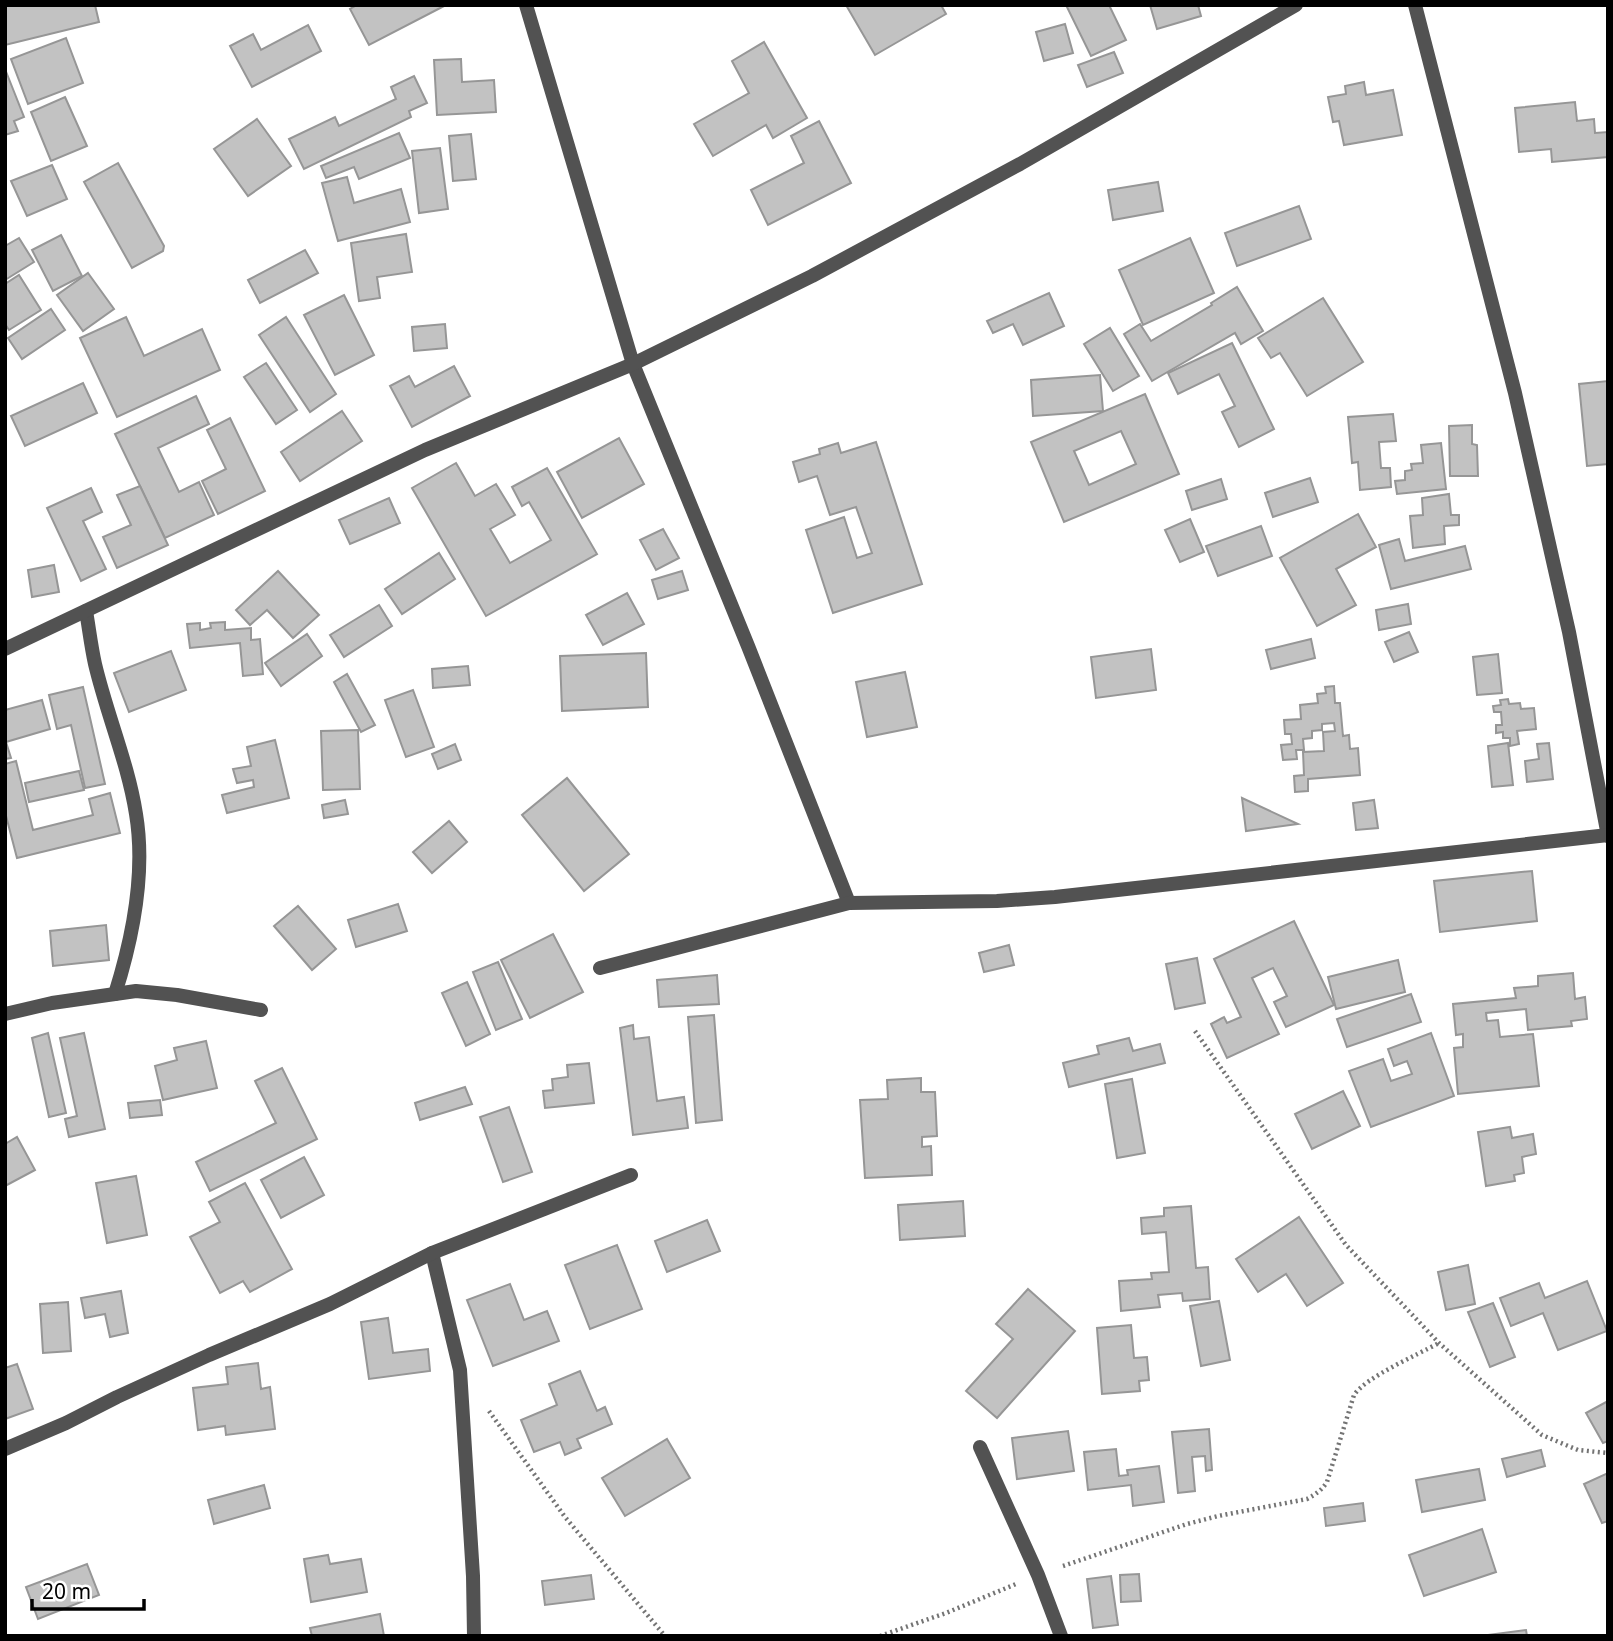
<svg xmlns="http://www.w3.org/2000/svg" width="1613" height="1641" font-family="'Noto Sans',sans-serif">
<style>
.building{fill:#c2c2c2;stroke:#969696;stroke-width:2;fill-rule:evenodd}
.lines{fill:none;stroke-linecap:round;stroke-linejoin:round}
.path{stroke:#747474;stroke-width:4.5;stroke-dasharray:2 3.5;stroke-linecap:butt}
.minor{stroke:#525252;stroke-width:14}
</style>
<rect width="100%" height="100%" fill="#fff"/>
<g class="building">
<polygon points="5,5 95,5 99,22 5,45"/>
<polygon points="357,5 446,5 369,45 350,9"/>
<polygon points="846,5 941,5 946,14 875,55"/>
<polygon points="1066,5 1109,5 1126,40 1091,56"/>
<polygon points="1150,5 1198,5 1201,16 1157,29"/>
<polygon points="1065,24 1073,53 1044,61 1036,32"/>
<polygon points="308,25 321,51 252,87 230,46 253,34 261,50"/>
<polygon points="66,38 83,83 28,104 11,59"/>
<polygon points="764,42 807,118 773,138 766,125 713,156 694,124 749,93 732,61"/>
<polygon points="1114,52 1123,73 1087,87 1078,65"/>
<polygon points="461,59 462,82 494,80 496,112 437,115 434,60"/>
<polygon points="5,69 24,117 14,121 18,131 5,135"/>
<polygon points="414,76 427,103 409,111 411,117 304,169 289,139 335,117 339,126 396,99 391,87"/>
<polygon points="1364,82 1366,95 1393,90 1402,135 1344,145 1339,121 1333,122 1328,97 1346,94 1345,86"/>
<polygon points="65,97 87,146 51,161 31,112"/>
<polygon points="1575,102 1577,121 1594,119 1595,133 1608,132 1608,157 1552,162 1551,149 1519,152 1515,108"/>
<polygon points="257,119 291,166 248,196 214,149"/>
<polygon points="819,121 851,183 768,225 751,190 804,163 791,136"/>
<polygon points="399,133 410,158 359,179 354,167 326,178 321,166"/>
<polygon points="471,134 476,179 453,181 449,136"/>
<polygon points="440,148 448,209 419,213 412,151"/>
<polygon points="118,163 164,246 163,251 132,268 84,182"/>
<polygon points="52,165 67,199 27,216 11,181"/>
<polygon points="347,177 354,203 401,189 410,222 338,241 322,183"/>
<polygon points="1158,182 1163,211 1113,220 1108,190"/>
<polygon points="1299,206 1311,239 1237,266 1225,233"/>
<polygon points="406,234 412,272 377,277 380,298 359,301 351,243"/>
<polygon points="61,235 82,276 53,291 32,250"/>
<polygon points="19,238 34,262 5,280 5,246"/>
<polygon points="1190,238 1214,293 1143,325 1119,270"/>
<polygon points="305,250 318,273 260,303 248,280"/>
<polygon points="88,273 114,309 83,331 57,295"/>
<polygon points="19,275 41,310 9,330 5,324 5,284"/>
<polygon points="1237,287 1263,331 1241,344 1235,333 1152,381 1124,334 1140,324 1151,341 1212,305 1211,303"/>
<polygon points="1049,293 1064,326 1023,345 1013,324 993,333 987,321"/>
<polygon points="344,295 374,355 335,375 304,315"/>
<polygon points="1323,298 1363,362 1307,396 1280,353 1271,358 1258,338"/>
<polygon points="51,309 65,330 22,359 8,338"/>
<polygon points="126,317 144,356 202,329 220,370 117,417 80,338"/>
<polygon points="286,317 336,394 310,412 259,335"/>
<polygon points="445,324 447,348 414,351 412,327"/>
<polygon points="1110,328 1139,376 1113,391 1084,344"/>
<polygon points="1232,343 1274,429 1239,447 1222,412 1235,406 1219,374 1178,394 1168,373"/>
<polygon points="266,363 297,410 276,424 244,377"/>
<polygon points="454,366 470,396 412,427 390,386 409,376 415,387"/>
<polygon points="1100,375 1103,411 1033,416 1031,380"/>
<polygon points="1608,381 1608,464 1587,466 1579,384"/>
<polygon points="83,383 97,413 25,446 11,416"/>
<path d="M1145,394L1179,474L1064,522L1031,442ZM1121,431L1136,464L1089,485L1074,451Z"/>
<polygon points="196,396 209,424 158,448 179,492 199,482 214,515 165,538 115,434"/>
<polygon points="342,411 362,441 300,481 281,452"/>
<polygon points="1393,414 1396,441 1379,442 1381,468 1390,468 1391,487 1360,490 1358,462 1352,463 1348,417"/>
<polygon points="230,418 265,491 218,514 202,481 226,469 207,430"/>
<polygon points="1472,425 1472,444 1477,445 1478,476 1450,476 1449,426"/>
<polygon points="619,438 644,484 582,518 557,472"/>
<polygon points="876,442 922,584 833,613 806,530 844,517 857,558 872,553 856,507 830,515 817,476 799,482 793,462 820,454 819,449 838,443 841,453"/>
<polygon points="1441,443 1446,489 1397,494 1395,481 1405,480 1405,471 1412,470 1411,464 1423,463 1421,445"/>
<polygon points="456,463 475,496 496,484 515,515 490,529 510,563 551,540 529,502 522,506 512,487 547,468 597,554 486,616 412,488"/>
<polygon points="1310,478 1318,502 1273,517 1265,493"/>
<polygon points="1221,479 1227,499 1192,510 1186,491"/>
<polygon points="140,486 168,545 117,568 103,537 131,525 117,495"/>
<polygon points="91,488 102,512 83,521 106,569 81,581 47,508"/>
<polygon points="1449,494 1451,515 1459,515 1459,525 1444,526 1445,544 1413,548 1410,516 1423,515 1422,498"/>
<polygon points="389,498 400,523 350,544 339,520"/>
<polygon points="1358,514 1376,547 1336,569 1356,605 1317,626 1280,558"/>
<polygon points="1190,519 1204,552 1180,562 1165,530"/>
<polygon points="1261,526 1272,556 1218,576 1206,546"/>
<polygon points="663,529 679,558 656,570 640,540"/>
<polygon points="1399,539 1405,561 1465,546 1471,569 1391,589 1379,545"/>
<polygon points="439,553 455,579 402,614 385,589"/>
<polygon points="54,565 59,592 32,597 28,570"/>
<polygon points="278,571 319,615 293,638 267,610 250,625 236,610"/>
<polygon points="682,571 688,590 658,599 652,580"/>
<polygon points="627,593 644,624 603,645 586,615"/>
<polygon points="1408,604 1411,624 1379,630 1376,610"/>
<polygon points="379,605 392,626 344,657 330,635"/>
<polygon points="225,622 225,630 251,628 251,640 260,639 263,674 243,676 240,643 190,648 187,624 200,623 200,630 211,628 210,623"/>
<polygon points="1409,632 1418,652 1394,662 1385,642"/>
<polygon points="307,634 322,656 281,686 265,663"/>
<polygon points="1311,639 1315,658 1271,669 1266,650"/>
<polygon points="1151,649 1156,690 1096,698 1091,657"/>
<polygon points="171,651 186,690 129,712 114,673"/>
<polygon points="646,653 648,707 562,711 560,656"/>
<polygon points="1498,654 1502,693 1477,695 1473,657"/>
<polygon points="468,666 470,685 433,688 432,669"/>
<polygon points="905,672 917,727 867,737 856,682"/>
<polygon points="347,674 375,725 361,732 334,682"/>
<polygon points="1334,686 1335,703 1340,703 1343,736 1349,735 1350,749 1358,748 1360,775 1308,779 1308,791 1295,792 1294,776 1304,775 1303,752 1324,751 1323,732 1335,731 1334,723 1322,724 1322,730 1312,731 1312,738 1303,739 1304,750 1296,750 1297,759 1283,760 1281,745 1292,744 1291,734 1285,734 1284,720 1301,719 1300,705 1318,703 1317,694 1326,693 1325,687"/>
<polygon points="83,687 105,784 85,788 71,725 57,729 49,695"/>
<polygon points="413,690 434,747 406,757 385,700"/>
<polygon points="1508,699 1509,704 1520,703 1521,709 1534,708 1536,729 1517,731 1519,744 1510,746 1510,738 1503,738 1503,732 1496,733 1496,725 1502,725 1501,712 1494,712 1493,706 1501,705 1500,700"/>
<polygon points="42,700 50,729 6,742 11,758 5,759 5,710"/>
<polygon points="358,730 360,789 323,790 321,731"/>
<polygon points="275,740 289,798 227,813 222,795 254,787 253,780 237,783 233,769 251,766 247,747"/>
<polygon points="1508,743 1513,785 1492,787 1488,746"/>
<polygon points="1549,743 1553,779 1527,782 1525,761 1539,759 1537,744"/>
<polygon points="455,744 461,760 438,769 432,754"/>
<polygon points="16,761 33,830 93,815 89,799 110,793 120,833 17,858 5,812 5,764"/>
<polygon points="79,771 84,790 29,802 25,783"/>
<polygon points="567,778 629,854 584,891 522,815"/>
<polygon points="1242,798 1298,824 1246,831"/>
<polygon points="345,800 348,814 324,818 322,805"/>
<polygon points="1374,800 1378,828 1356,830 1353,803"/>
<polygon points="449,821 467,842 432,873 413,852"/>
<polygon points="1532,871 1537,921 1440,932 1434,881"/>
<polygon points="398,904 407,931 356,947 348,920"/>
<polygon points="298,906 336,949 312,970 274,926"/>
<polygon points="1294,921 1334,1005 1286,1027 1274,1002 1287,996 1273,968 1252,978 1279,1034 1227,1058 1211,1024 1224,1017 1227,1023 1241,1017 1214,959"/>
<polygon points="106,925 109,960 53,966 50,931"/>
<polygon points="553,934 583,992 530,1018 501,960"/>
<polygon points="1009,945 1014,965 984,972 979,953"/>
<polygon points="1197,958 1205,1003 1175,1009 1166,964"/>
<polygon points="1398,960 1405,992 1336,1009 1328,977"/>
<polygon points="498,962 522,1019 496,1030 473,972"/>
<polygon points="1573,973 1575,999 1585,997 1587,1019 1571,1021 1572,1026 1528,1030 1526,1009 1486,1013 1487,1021 1498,1020 1500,1037 1533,1034 1539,1086 1458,1094 1454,1048 1463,1047 1463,1034 1456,1035 1453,1004 1516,998 1514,988 1538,986 1538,976"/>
<polygon points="717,975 719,1004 659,1007 657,980"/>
<polygon points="467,982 490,1034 466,1046 442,993"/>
<polygon points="1411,994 1421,1022 1347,1047 1337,1019"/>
<polygon points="714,1015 722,1120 696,1123 688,1017"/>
<polygon points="633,1025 634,1039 649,1037 657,1101 684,1097 688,1128 633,1135 620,1028"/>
<polygon points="48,1033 66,1113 49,1117 32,1038"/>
<polygon points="84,1033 105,1129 69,1137 65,1119 77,1116 60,1038"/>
<polygon points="1431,1033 1454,1096 1371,1127 1349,1071 1383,1059 1391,1081 1412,1074 1407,1061 1394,1066 1388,1049"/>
<polygon points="1129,1038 1133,1051 1160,1044 1165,1063 1069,1087 1063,1063 1099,1054 1097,1046"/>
<polygon points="206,1041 217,1088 163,1100 155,1066 177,1060 174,1048"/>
<polygon points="589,1063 594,1103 545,1108 543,1091 553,1090 552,1079 568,1077 567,1065"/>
<polygon points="282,1068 317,1139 210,1191 196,1162 276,1123 255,1081"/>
<polygon points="921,1078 921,1092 935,1092 937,1136 922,1137 922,1147 931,1146 932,1175 865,1178 860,1100 888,1099 887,1080"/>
<polygon points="1132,1079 1145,1153 1117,1158 1105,1084"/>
<polygon points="465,1087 472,1104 420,1120 415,1103"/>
<polygon points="1343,1091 1360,1126 1312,1149 1295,1114"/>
<polygon points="160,1100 162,1115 130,1118 128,1103"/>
<polygon points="509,1107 532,1172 503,1182 480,1117"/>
<polygon points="1510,1127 1512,1138 1533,1134 1536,1154 1522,1157 1524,1173 1514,1175 1515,1181 1486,1186 1478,1132"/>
<polygon points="17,1137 35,1170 5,1186 5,1144"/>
<polygon points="304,1157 324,1195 281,1218 261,1180"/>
<polygon points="136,1176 147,1235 107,1243 96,1183"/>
<polygon points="245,1183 292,1269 250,1292 243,1281 220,1293 190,1237 220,1222 209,1202"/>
<polygon points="963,1201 965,1236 900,1240 898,1205"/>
<polygon points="1191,1206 1196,1268 1208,1267 1210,1299 1183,1301 1182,1293 1158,1295 1160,1307 1121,1311 1119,1281 1152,1279 1151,1273 1169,1272 1166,1232 1142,1234 1141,1218 1164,1216 1164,1208"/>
<polygon points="1299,1217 1343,1283 1307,1306 1286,1274 1258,1292 1236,1259"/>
<polygon points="707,1220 720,1251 667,1272 655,1241"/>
<polygon points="617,1245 642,1309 590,1329 565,1265"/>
<polygon points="1468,1265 1475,1304 1446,1310 1438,1272"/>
<polygon points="1587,1281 1607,1331 1558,1350 1543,1313 1511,1326 1500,1298 1539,1283 1545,1298"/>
<polygon points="510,1284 524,1320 547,1311 559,1341 493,1366 467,1300"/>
<polygon points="1028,1289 1075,1331 997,1418 966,1391 1013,1339 996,1324"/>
<polygon points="121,1291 128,1333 110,1337 105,1314 85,1318 81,1298"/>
<polygon points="1219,1301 1230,1360 1201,1366 1190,1306"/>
<polygon points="68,1302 71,1351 43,1353 40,1304"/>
<polygon points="1493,1303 1515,1357 1490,1367 1468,1312"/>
<polygon points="388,1318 393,1353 428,1349 430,1371 369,1379 361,1322"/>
<polygon points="1131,1325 1134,1358 1147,1357 1149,1380 1139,1381 1140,1391 1102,1394 1097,1328"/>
<polygon points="258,1363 261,1389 270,1387 275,1429 226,1435 225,1426 198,1430 193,1388 228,1384 226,1367"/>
<polygon points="17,1364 33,1409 5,1419 5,1368"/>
<polygon points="580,1371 597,1411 605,1407 612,1424 577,1439 581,1448 565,1455 560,1442 534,1452 521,1420 557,1405 549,1384"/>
<polygon points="1608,1401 1608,1441 1603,1443 1586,1413"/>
<polygon points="1209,1429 1212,1470 1206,1471 1205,1456 1192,1457 1195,1491 1178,1493 1172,1432"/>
<polygon points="1068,1431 1074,1471 1017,1479 1012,1438"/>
<polygon points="667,1439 690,1478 625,1516 602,1478"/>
<polygon points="1116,1449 1119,1476 1128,1475 1127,1470 1159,1466 1164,1502 1133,1506 1131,1485 1088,1490 1084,1452"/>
<polygon points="1541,1450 1545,1466 1507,1477 1502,1459"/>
<polygon points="1479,1469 1485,1500 1422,1512 1416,1480"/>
<polygon points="1608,1473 1608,1521 1602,1523 1584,1484"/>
<polygon points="264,1485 270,1508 214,1524 208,1500"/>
<polygon points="1363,1503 1365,1521 1326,1526 1324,1508"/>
<polygon points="1482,1529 1496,1572 1424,1596 1409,1555"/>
<polygon points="328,1555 330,1564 361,1559 367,1592 311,1602 304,1559"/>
<polygon points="87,1564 99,1595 38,1619 26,1587"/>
<polygon points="1139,1574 1141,1601 1121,1602 1120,1575"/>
<polygon points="591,1575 594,1599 545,1605 542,1581"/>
<polygon points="1111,1576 1118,1625 1093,1628 1087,1579"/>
<polygon points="380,1614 384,1636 312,1636 310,1628"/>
<polygon points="1526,1630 1527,1636 1488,1635"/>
</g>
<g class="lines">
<g class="path">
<polyline points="1195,1031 1346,1245 1439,1343 1542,1435 1578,1450 1608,1453"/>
<polyline points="489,1411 565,1517 665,1636"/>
<path d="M1063,1566L1187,1524L1218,1516L1307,1499C1316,1494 1322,1490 1327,1482L1354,1395C1366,1377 1417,1355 1439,1343"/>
<polyline points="880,1636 946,1613 1016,1584"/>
</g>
<g class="minor">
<polyline points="526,5 633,364 748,646 849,903"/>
<polyline points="1415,5 1515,393 1569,632 1608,836"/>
<path d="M86,611C89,628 91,646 95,664C107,715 128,763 136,814C146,874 133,937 115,994"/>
<polyline points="5,649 425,450 633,364 812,276 1020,164 1296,5"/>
<polyline points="600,968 849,903 997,901 1055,897 1608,835"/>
<polyline points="5,1014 52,1003 136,991 177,995 261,1010"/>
<polyline points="432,1253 460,1370 473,1576 474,1636"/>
<polyline points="980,1447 1038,1575 1061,1636"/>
<polyline points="5,1449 66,1423 117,1397 209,1355 330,1304 432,1253 631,1175"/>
</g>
</g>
<rect width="1613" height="1641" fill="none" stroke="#000000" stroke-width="14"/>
<path d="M32 1599v10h112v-10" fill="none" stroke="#000000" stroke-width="3.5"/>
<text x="42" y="1599" font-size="21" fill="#000000" stroke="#ffffff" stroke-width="5" paint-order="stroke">20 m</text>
</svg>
